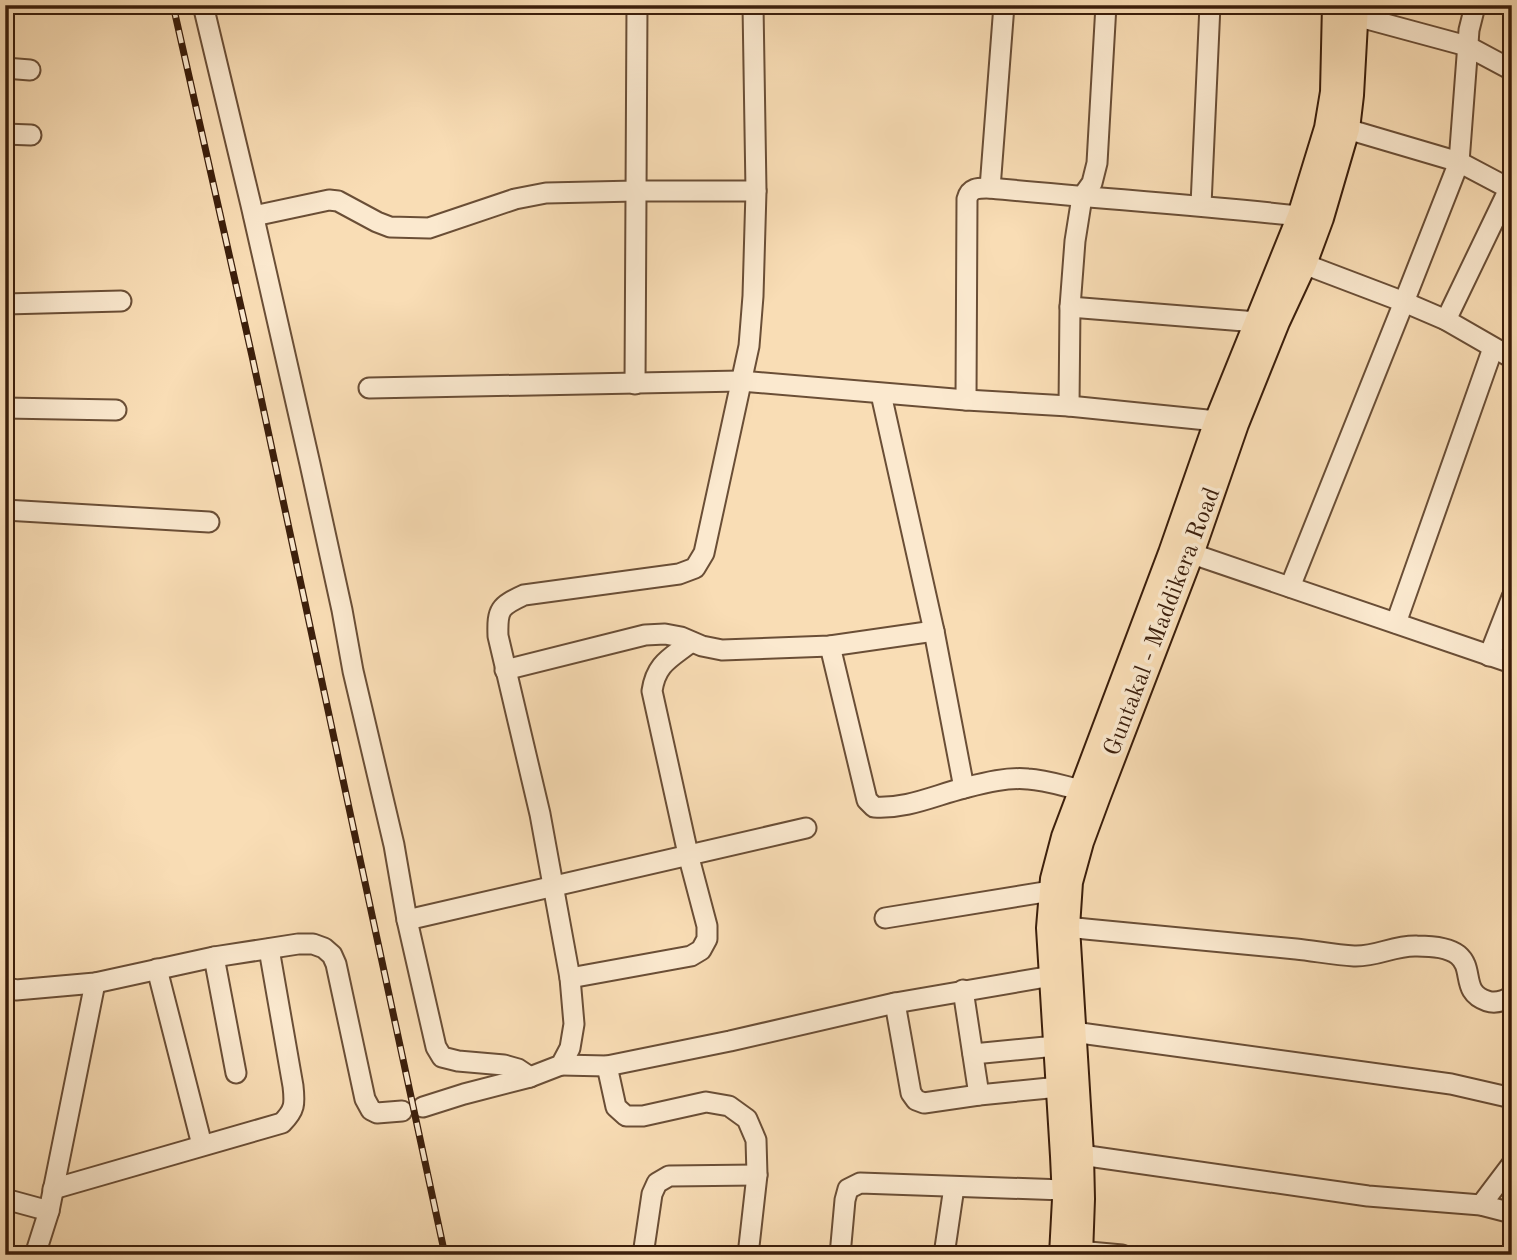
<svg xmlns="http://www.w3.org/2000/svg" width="1517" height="1260" font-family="'Old Standard TT',serif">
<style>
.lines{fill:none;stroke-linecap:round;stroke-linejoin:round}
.minor-casing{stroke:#6a4e36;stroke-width:23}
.major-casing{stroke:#3b1e0b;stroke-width:28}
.minor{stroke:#fbe9cf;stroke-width:19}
.major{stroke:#f9ddb5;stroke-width:24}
.rail-casing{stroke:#3b1e0b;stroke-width:7}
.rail{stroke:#fbe9cf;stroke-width:4.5;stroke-dasharray:13;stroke-linecap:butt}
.labels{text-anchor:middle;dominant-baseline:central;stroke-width:7;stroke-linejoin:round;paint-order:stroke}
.street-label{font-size:24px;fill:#3b1e0b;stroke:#fbe9cf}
</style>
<rect width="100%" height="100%" fill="#f9ddb5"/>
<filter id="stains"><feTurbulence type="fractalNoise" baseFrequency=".00286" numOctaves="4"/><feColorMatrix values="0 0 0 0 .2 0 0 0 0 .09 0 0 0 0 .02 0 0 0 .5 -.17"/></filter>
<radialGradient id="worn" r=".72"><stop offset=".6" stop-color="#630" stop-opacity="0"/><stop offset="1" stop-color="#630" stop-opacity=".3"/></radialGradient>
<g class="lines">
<defs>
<g id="minor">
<polyline points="203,5 251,205 310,464 342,610 353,671 394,845 407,920 436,1047 442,1057 458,1061 504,1065 518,1069 530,1077"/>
<polyline points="1343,14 1356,16 1467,46 1512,70"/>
<polyline points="5,68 30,70"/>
<polyline points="1347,129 1459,162 1512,190"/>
<polyline points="5,134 31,135"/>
<polyline points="990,188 1004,5"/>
<polyline points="1201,205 1210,5"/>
<polyline points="254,216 329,200 338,201 377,222 390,227 429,228 515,199 546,193 636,191 756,191"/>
<polyline points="1304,264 1404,302 1446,320 1512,358"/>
<polyline points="5,304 121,301"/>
<polyline points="1070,307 1257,322"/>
<polyline points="1446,320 1509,189"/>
<polyline points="635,384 637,5"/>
<polyline points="369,388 741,381 966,400 1069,406 1217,421"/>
<polyline points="881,394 934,631 964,788"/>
<path d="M966,400L967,199C970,187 979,188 990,188C1093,198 1197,205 1300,216"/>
<polyline points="1069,406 1070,307 1075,241 1082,197 1092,183 1097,163 1106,5"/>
<polyline points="5,408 116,410"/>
<polyline points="5,510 209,522"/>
<polyline points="1181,550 1512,663"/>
<polyline points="1290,587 1404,302 1459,162 1469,30 1474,10 1476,5"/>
<polyline points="1396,623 1493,348"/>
<path d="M830,646L867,800L874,807C907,809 933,796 964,788C984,783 1007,777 1028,779C1046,780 1063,786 1081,790"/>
<polyline points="1489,656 1512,597"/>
<polyline points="505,670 645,635 665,634 681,637 702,646 722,650 830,646 934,631"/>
<polyline points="885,918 1051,891"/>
<polyline points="407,920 806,828"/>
<path d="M1067,927C1143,935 1219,942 1296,949C1315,951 1335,955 1354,956C1377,957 1394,945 1417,946C1429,946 1448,947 1458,955C1475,969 1460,992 1487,1001C1496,1004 1504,1001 1512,996"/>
<polyline points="214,957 236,1073"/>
<polyline points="157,969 202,1145"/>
<path d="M570,978L691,956L701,950L707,939V926L688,854L652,691C656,663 671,658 691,642"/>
<polyline points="5,987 16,990 95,983 214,957 298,944 313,944 324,948 332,955 336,964 365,1099 371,1110 377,1113 402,1111"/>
<polyline points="963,990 979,1095"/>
<polyline points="895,1003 911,1093 916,1100 924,1103 979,1095 1059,1087"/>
<polyline points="1073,1032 1451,1084 1512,1098"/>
<polyline points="973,1054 1056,1046"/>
<polyline points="561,1065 607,1066 730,1041 895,1003 1052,976"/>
<polyline points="607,1066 616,1107 626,1116 643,1116 706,1102 729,1106 747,1119 756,1140 757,1175 748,1255"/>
<path d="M423,1107L464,1094L530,1077L561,1065L570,1048L574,1024L570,978L540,814L498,636C497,609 500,606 524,595L679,574L695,568L704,553L749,346L753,296L756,191L753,5"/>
<polyline points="1081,1155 1368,1196 1481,1205 1512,1213"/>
<path d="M53,1189L282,1123C295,1110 295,1104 293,1086L269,949"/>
<polyline points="5,1199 49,1211"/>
<polyline points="1481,1205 1512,1164"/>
<polyline points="1067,1250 1122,1255"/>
<polyline points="35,1255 49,1211 95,983"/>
<polyline points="643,1255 652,1194 657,1183 669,1176 757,1175"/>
<polyline points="840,1255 845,1200 848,1189 860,1183 1064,1190"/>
<polyline points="944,1255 954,1187"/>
</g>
<g id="major">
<polyline points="1062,1255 1065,1199 1063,1156 1049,928 1053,879 1064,837 1171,553 1217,421 1300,216 1327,128 1333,92 1335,5"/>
<polyline points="1080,1255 1082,1199 1081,1155 1067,927 1070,882 1081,842 1098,796 1191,554 1236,424 1277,322 1304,264 1321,218 1347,129 1351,95 1356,5"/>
</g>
</defs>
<use href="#minor" class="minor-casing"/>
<use href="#major" class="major-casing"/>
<use href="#minor" class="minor"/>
<use href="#major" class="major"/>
<defs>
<polyline id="rail" points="173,5 252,356 445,1255"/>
</defs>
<use href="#rail" class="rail-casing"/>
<use href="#rail" class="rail"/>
</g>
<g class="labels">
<g class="street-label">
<text transform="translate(1163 622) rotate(-69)">Guntakal - Maddikera Road</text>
</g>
</g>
<rect width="1517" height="1260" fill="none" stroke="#f9ddb5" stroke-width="28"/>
<rect x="7" y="7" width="1503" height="1246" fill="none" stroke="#3b1e0b" stroke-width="3.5"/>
<rect x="14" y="14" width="1489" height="1232" fill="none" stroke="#3b1e0b" stroke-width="2"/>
<rect width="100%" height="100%" filter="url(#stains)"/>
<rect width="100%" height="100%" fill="url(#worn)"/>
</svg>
